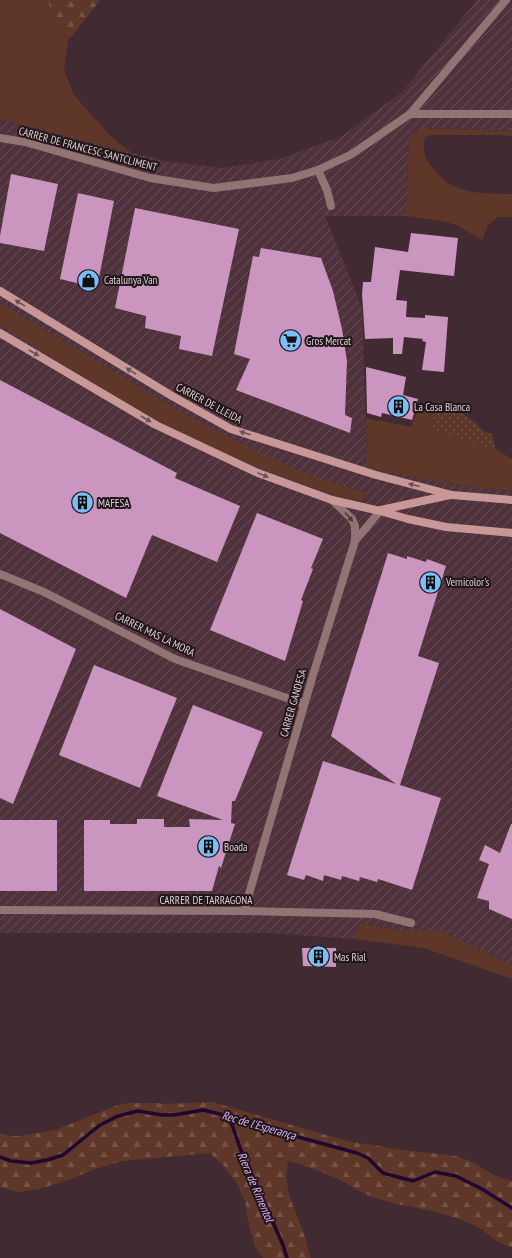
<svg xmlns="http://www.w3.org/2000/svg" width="512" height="1258" font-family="'PT Sans Narrow',sans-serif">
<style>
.industrial{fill:url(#industrial-furrows)}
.grass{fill:#5f3729}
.forest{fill:url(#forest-firs)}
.garden{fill:url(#garden-dots)}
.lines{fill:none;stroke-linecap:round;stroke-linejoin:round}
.stream{stroke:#230531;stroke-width:3.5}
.building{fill:#ca95bf}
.street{stroke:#927474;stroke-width:8}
.secondary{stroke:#c89898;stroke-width:8}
.oneway{fill:#6c5053}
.oneway2{fill:#49373a}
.labels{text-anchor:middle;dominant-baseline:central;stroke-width:4;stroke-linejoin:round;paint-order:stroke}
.street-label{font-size:11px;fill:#decfd4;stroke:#21161a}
.poi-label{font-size:11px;fill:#decfd4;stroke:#21161a;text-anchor:start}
.water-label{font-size:12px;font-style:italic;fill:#e0b1fd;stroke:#21161a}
</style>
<defs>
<pattern id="industrial-furrows" width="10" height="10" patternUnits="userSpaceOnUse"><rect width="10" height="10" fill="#50323d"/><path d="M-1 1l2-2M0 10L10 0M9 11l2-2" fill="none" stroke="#694f58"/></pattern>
<pattern id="forest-firs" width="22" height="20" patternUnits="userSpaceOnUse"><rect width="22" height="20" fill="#5f3729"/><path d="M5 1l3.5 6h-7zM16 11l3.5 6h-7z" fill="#765347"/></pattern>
<pattern id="garden-dots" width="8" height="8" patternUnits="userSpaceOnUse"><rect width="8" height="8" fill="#5f3729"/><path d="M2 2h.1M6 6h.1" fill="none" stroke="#765347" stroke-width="1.8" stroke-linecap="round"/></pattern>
</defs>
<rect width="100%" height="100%" fill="#422a33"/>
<polygon class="industrial" points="477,0 512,0 512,131 424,128 409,136 406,216 325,216 362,308 367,467 458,485 512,491 512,965 442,931 395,930 360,923 354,939 269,933 0,933 0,119 165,161 222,168 279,159 342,136 402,92"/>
<g class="grass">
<path d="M0,0H48C50,13 59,29 68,40L64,70L74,95L111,137L132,153L0,119Z"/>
<path d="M424,128L512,131V136L501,135H431L425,137C422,147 424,158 431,166C454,196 478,193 512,194V217H498L488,225L482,240L457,225L441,221L406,216L409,136Z"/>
<path d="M0,303L181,412L252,449L310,475L368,494L361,502C280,480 205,447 132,406C88,380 44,352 0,325Z"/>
<path d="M418,408L435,412L432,429L495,449L512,459V491C463,486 415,479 367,467L366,418L411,427Z"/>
<polygon points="360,923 395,930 442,931 512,965 512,979 424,948 354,939"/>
</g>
<g class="forest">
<path d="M48,0H100L73,35L68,40C59,29 50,13 48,0Z"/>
<path d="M212,1102L347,1141L403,1150L456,1156L470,1161L496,1176L512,1181V1247C496,1243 494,1238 481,1229C473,1224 464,1221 456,1218C429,1208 400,1207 373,1197C359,1192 348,1183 334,1177C319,1171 304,1165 288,1161C282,1190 295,1207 304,1234C307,1242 307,1250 311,1258H263L255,1246L248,1221L245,1201L236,1182L224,1166L210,1153L122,1161L92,1170L69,1180L39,1189L18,1192L0,1187V1133L12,1136H19L55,1130L115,1106L128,1103H157L164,1104Z"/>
</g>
<polygon class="garden" points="439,401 442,404 457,410 475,422 483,431 492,434 495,449 432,429 435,412"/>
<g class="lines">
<g class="stream">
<polyline points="229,1116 240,1148 283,1245 287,1258"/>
<polyline points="0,1157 11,1161 31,1163 47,1160 63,1155 100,1125 118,1116 138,1111 162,1115 174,1115 203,1110 265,1125 291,1135 357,1153 368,1158 383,1173 413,1181 435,1172 456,1176 482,1189 512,1208"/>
</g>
</g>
<g class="building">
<polygon points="11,174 58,184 44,251 0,243 0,236"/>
<polygon points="78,193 114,201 97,288 60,279"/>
<polygon points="135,208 239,229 212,356 179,349 181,336 145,328 146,316 115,308"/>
<polygon points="411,233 458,238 454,276 400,270 396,300 407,301 406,317 425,318 425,315 448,317 444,372 422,370 426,342 422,341 423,339 404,337 402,354 393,354 393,338 365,339 362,294 363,282 371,282 375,247 408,252"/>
<polygon points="261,248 321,258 333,291 342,329 347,361 345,415 352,418 350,433 236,390 250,359 234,354 253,256 259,257"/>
<polygon points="366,367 406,377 403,395 418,399 412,420 382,413 381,417 367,413"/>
<polygon points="0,380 177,473 175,478 240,506 217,562 152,535 126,598 0,533"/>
<polygon points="257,513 323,539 311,568 313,569 301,600 303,601 285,661 210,630"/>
<polygon points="388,553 407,559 407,556 426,562 427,559 446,566 418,656 439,663 400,785 441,798 412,890 378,879 377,882 360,877 359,881 342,876 341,880 324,875 323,881 306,875 304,880 287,875 323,761 396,784 331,736"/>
<polygon points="0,609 76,649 13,804 0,798"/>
<polygon points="94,665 177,698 140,788 59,755"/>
<polygon points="193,705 263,732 235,801 232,801 231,823 235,824 221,868 219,866 212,891 84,891 84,820 110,820 110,824 137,824 137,819 164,819 164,827 190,827 189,819 223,820 157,796"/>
<rect x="0" y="820" width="57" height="71"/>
<polygon points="511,824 512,824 512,919 489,909 489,901 477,898 489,864 479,860 485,845 500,853"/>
<polygon points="302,948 336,948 336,967 303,966"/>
</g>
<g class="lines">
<g class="street">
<polyline points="410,114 512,114"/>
<polyline points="0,138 25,142 150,178 214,188 292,178 318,170 352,154 410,114 506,0"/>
<polyline points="318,170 327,190 331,206"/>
<polyline points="332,500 352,519 355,526 355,539"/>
<polyline points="0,574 44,592 175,659 304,704"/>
<polyline points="0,910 244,911 375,914 411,923"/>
<polyline points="244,911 313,675 355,541 380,511"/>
</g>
<g class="secondary">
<polyline points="0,291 172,396 231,429 376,475 452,495 512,500"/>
<polyline points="0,333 156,425 258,473 332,500 380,511 408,519 446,527 512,533"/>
<polyline points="381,510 450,495"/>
</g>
</g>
<defs><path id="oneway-solid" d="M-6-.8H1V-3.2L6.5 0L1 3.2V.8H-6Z"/></defs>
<g class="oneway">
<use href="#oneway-solid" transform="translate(20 303) rotate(-148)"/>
<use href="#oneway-solid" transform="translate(34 353) rotate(30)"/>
<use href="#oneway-solid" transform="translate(131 371) rotate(-148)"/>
<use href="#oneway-solid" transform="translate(146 419) rotate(30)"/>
<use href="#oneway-solid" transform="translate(245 433) rotate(-162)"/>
<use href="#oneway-solid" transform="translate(263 475) rotate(22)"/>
<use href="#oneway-solid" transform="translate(414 485) rotate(-166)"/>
</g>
<use class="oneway2" href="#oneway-solid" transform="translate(349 517) rotate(49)"/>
<defs>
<symbol id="shop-disc" viewBox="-11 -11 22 22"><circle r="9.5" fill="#7cbef9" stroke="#21161a"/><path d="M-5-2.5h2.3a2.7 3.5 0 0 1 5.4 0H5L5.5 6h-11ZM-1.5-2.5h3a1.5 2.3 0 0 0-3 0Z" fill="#111"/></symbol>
<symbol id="supermarket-disc" viewBox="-11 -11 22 22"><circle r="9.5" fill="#7cbef9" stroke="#21161a"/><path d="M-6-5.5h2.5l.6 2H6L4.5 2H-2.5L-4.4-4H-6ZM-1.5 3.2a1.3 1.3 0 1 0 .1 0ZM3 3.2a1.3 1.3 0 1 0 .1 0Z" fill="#111"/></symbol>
<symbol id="building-disc" viewBox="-11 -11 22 22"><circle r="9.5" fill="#7cbef9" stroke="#21161a"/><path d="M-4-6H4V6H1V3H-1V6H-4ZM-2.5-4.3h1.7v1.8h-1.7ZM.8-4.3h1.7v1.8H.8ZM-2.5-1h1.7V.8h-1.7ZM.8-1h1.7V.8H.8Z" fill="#111"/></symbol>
</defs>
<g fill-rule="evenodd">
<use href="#shop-disc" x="76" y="268" width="25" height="25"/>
<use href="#supermarket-disc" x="278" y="328" width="25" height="25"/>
<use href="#building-disc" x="386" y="394" width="25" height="25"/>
<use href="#building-disc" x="70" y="490" width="25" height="25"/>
<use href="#building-disc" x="418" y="570" width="25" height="25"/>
<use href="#building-disc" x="196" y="834" width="25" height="25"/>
<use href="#building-disc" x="306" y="944" width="25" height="25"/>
</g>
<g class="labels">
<g class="street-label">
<text transform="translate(88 149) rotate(15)">CARRER DE FRANCESC SANTCLIMENT</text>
<text transform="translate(209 403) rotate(28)">CARRER DE LLEIDA</text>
<text transform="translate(155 634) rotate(26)">CARRER MAS LA MORA</text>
<text transform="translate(293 703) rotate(-74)">CARRER GANDESA</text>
<text x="206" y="900">CARRER DE TARRAGONA</text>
</g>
<g class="poi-label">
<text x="104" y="280">Catalunya Van</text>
<text x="306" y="341">Gros Mercat</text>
<text x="414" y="407">La Casa Blanca</text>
<text x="98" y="503">MAFESA</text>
<text x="446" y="582">Vernicolor's</text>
<text x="224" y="847">Boada</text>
<text x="334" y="957">Mas Rial</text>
</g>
<g class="water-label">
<text transform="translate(259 1125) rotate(16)">Rec de l'Esperança</text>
<text transform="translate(256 1187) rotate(67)">Riera de Rimentol</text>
</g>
</g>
</svg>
